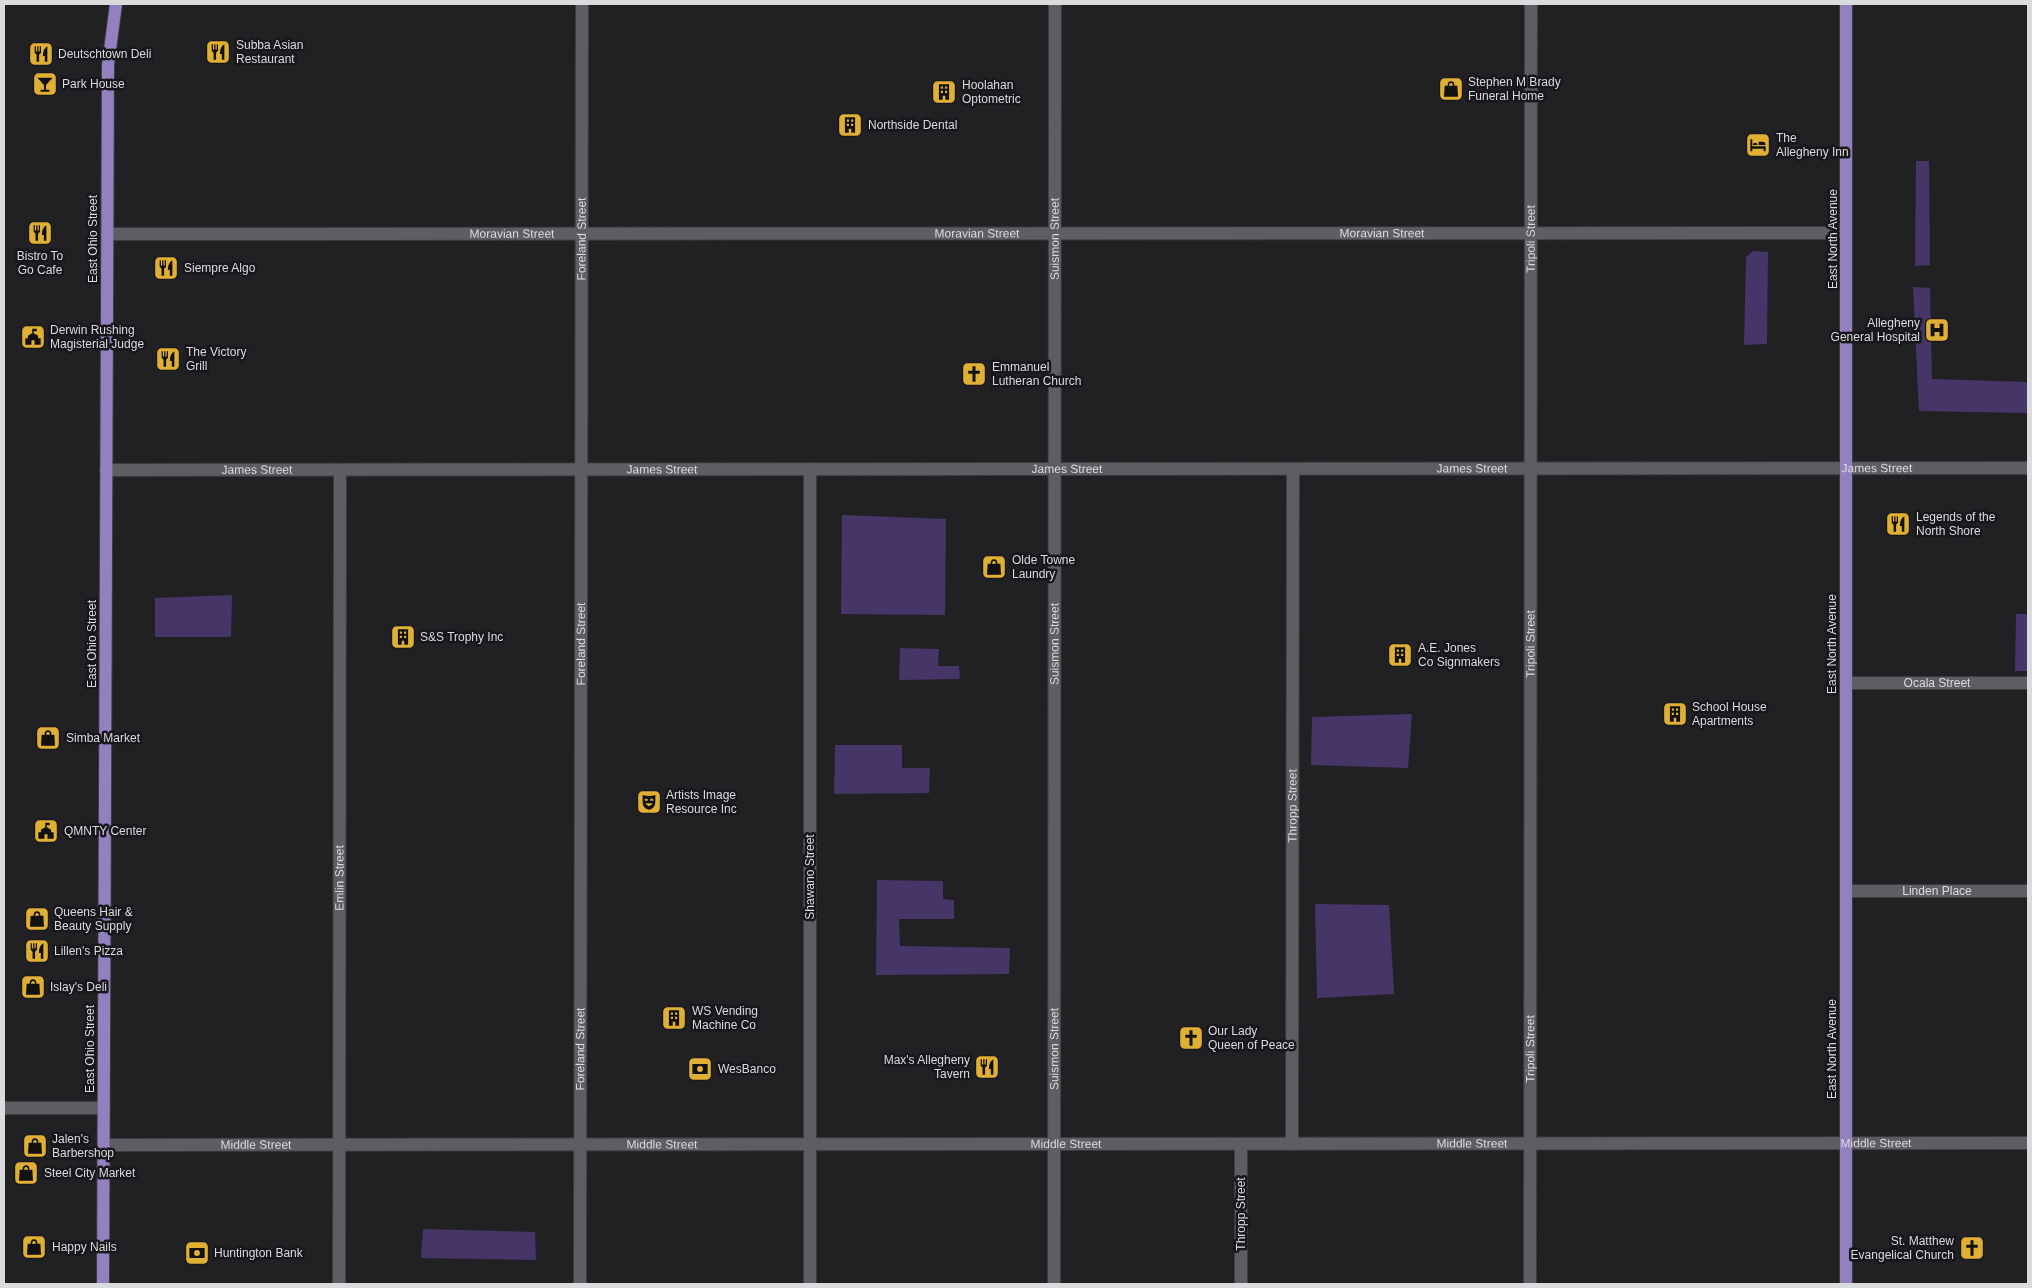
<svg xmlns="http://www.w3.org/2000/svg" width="2032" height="1288" font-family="Helvetica,sans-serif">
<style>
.green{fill:#453667}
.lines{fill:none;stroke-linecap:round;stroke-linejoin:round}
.minor-casing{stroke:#3d3c3f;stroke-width:14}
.major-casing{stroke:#3d3c3f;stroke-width:14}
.minor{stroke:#5e5d61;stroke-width:12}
.major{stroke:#9281be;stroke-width:12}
.labels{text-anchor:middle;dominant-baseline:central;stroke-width:5;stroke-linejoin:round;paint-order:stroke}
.poi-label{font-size:12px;fill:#dbdadd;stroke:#18171b;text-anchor:start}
.street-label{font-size:12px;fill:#dbdadd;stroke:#18171b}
</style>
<rect width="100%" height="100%" fill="#212124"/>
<g class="green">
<polygon points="1916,161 1929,161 1930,265 1915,266"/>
<polygon points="1753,251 1768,252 1767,344 1744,345 1746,257"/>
<polygon points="1913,287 1930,288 1932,379 2028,382 2028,413 1919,411"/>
<polygon points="842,515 946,519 945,615 841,614"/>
<polygon points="232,595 231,637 155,637 155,598"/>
<polygon points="2016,614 2028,614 2028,671 2015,671"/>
<polygon points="900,648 939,649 938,666 959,666 960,679 899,680"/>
<polygon points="1412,714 1408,768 1311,765 1312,717"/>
<polygon points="835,745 902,745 902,768 930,768 929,793 834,794"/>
<polygon points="877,880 943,881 943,899 954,900 954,919 899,919 900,946 1010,948 1009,974 876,975"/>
<polygon points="1315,904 1389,905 1394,994 1317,998"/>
<polygon points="423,1229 535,1232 536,1260 421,1258"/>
</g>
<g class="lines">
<defs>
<g id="minor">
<path id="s1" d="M107,234L1846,233"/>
<path id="s2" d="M106,470L2028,468"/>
<path id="s3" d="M1846,683H2028"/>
<path id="s4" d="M1846,891H2028"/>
<polyline points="4,1108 104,1108"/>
<path id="s5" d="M1292,1144L1293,469"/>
<path id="s6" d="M104,1145L2028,1143"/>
<path id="s7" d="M339,1284L340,470"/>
<path id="s8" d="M580,1284L582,4"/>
<polyline points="810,1284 810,469"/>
<path id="s9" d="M1054,1284L1055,4"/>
<polyline points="1241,1284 1241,1144"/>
<path id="s10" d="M1530,1284L1531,4"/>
</g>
<g id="major">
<polyline points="103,1284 108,65 116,4"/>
<polyline points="1846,1284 1846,4"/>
</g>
</defs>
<use href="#minor" class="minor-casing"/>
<use href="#major" class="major-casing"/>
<use href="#minor" class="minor"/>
<use href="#major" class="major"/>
</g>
<defs>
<symbol id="restaurant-square" viewBox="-11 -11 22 22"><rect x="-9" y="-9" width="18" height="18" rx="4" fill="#e0b034" stroke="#18171b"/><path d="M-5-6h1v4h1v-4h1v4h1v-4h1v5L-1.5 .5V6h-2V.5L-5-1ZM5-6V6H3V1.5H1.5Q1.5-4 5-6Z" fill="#111"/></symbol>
<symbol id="bar-square" viewBox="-11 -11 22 22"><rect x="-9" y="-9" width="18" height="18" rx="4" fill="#e0b034" stroke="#18171b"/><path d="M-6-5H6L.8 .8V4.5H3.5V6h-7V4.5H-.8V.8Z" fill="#111"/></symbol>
<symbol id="shop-square" viewBox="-11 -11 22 22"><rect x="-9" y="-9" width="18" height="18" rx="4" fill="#e0b034" stroke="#18171b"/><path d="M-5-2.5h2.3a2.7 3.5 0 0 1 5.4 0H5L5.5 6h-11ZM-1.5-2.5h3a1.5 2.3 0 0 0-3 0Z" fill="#111"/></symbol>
<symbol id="building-square" viewBox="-11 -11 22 22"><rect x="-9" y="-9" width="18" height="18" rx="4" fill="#e0b034" stroke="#18171b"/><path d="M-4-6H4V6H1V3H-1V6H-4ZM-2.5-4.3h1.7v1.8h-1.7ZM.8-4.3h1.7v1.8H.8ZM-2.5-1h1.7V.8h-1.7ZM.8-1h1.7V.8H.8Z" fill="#111"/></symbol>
<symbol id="hotel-square" viewBox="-11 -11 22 22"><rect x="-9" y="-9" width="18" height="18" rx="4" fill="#e0b034" stroke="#18171b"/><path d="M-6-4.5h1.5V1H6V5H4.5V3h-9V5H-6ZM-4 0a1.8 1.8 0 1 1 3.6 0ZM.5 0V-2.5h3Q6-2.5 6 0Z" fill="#111"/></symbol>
<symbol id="hospital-square" viewBox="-11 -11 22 22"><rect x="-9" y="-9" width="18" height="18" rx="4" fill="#e0b034" stroke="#18171b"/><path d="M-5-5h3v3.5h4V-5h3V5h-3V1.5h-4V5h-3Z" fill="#111"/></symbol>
<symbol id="civic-square" viewBox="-11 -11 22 22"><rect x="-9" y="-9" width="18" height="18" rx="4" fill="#e0b034" stroke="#18171b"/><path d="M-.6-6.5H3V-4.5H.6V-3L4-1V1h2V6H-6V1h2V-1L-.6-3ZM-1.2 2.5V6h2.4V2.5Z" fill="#111"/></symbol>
<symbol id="church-square" viewBox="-11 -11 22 22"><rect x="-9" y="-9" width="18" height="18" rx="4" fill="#e0b034" stroke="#18171b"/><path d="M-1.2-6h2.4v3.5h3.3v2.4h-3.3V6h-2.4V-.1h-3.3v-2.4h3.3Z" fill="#111"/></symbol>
<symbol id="theatre-square" viewBox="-11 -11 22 22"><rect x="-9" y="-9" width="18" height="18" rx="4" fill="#e0b034" stroke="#18171b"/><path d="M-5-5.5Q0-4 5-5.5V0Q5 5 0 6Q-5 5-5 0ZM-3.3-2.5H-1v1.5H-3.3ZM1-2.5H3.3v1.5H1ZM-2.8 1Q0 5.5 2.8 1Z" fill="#111"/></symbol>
<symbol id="bank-square" viewBox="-11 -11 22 22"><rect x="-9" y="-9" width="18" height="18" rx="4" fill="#e0b034" stroke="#18171b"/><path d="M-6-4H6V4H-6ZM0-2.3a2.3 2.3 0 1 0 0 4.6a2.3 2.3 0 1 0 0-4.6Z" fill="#111"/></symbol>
</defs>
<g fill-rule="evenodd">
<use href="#restaurant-square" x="204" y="38" width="28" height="28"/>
<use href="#restaurant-square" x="27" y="40" width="28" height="28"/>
<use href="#bar-square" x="31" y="70" width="28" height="28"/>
<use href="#shop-square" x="1437" y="75" width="28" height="28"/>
<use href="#building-square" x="930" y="78" width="28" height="28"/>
<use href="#building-square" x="836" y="111" width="28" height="28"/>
<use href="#hotel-square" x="1744" y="131" width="28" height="28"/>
<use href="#restaurant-square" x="26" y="219" width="28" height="28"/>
<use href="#restaurant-square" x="152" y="254" width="28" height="28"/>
<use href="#hospital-square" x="1923" y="316" width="28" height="28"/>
<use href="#civic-square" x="19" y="323" width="28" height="28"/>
<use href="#restaurant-square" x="154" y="345" width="28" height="28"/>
<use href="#church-square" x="960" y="360" width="28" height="28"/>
<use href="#restaurant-square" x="1884" y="510" width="28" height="28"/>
<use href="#shop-square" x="980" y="553" width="28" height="28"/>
<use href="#building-square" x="389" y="623" width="28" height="28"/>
<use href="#building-square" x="1386" y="641" width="28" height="28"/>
<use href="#building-square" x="1661" y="700" width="28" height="28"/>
<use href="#shop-square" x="34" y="724" width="28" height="28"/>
<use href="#theatre-square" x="635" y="788" width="28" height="28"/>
<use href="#civic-square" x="32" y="817" width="28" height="28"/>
<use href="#shop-square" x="23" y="905" width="28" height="28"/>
<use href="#restaurant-square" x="23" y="937" width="28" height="28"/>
<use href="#shop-square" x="19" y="973" width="28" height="28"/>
<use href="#building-square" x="660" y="1004" width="28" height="28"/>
<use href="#church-square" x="1177" y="1024" width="28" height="28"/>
<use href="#restaurant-square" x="973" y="1053" width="28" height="28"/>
<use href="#bank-square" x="686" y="1055" width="28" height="28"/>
<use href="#shop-square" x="21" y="1132" width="28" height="28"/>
<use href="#shop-square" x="12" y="1159" width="28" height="28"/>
<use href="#shop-square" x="20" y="1233" width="28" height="28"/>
<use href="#church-square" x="1958" y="1234" width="28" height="28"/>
<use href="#bank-square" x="183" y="1239" width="28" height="28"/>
</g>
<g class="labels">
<g class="poi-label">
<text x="236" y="45">Subba Asian<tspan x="236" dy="14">Restaurant</tspan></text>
<text x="58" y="54">Deutschtown Deli</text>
<text x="1468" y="82">Stephen M Brady<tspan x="1468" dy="14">Funeral Home</tspan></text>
<text x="62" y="84">Park House</text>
<text x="962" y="85">Hoolahan<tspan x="962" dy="14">Optometric</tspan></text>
<text x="868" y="125">Northside Dental</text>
<text x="1776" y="138">The<tspan x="1776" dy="14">Allegheny Inn</tspan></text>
<text x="40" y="256" text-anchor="middle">Bistro To<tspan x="40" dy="14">Go Cafe</tspan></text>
<text x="184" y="268">Siempre Algo</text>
<text x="1920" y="323" text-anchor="end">Allegheny<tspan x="1920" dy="14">General Hospital</tspan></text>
<text x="50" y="330">Derwin Rushing<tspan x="50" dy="14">Magisterial Judge</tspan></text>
<text x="186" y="352">The Victory<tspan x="186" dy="14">Grill</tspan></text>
<text x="992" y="367">Emmanuel<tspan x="992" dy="14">Lutheran Church</tspan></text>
<text x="1916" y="517">Legends of the<tspan x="1916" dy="14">North Shore</tspan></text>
<text x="1012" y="560">Olde Towne<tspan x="1012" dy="14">Laundry</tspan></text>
<text x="420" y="637">S&amp;S Trophy Inc</text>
<text x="1418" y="648">A.E. Jones<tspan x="1418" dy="14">Co Signmakers</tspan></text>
<text x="1692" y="707">School House<tspan x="1692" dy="14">Apartments</tspan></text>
<text x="66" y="738">Simba Market</text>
<text x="666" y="795">Artists Image<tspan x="666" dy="14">Resource Inc</tspan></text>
<text x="64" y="831">QMNTY Center</text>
<text x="54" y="912">Queens Hair &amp;<tspan x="54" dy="14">Beauty Supply</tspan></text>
<text x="54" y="951">Lillen's Pizza</text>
<text x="50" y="987">Islay's Deli</text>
<text x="692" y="1011">WS Vending<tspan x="692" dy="14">Machine Co</tspan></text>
<text x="1208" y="1031">Our Lady<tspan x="1208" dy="14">Queen of Peace</tspan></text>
<text x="970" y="1060" text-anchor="end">Max's Allegheny<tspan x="970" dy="14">Tavern</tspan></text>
<text x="718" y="1069">WesBanco</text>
<text x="52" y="1139">Jalen's<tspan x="52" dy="14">Barbershop</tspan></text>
<text x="44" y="1173">Steel City Market</text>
<text x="1954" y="1241" text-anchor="end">St. Matthew<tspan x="1954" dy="14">Evangelical Church</tspan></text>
<text x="52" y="1247">Happy Nails</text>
<text x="214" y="1253">Huntington Bank</text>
</g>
<g class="street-label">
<text stroke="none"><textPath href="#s1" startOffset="1275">Moravian Street</textPath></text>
<text stroke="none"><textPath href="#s1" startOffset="405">Moravian Street</textPath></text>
<text stroke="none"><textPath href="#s1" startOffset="870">Moravian Street</textPath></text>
<text transform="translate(93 239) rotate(-90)">East Ohio Street</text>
<text stroke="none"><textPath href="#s8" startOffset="1045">Foreland Street</textPath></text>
<text stroke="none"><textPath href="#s9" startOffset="1045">Suismon Street</textPath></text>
<text stroke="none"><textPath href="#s10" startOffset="1045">Tripoli Street</textPath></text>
<text transform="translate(1833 239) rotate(-90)">East North Avenue</text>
<text stroke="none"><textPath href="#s2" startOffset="1771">James Street</textPath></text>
<text stroke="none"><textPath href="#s2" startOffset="1366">James Street</textPath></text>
<text stroke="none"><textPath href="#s2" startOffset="151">James Street</textPath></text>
<text stroke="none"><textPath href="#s2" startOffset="556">James Street</textPath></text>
<text stroke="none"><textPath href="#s2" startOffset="961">James Street</textPath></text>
<text transform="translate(92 644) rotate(-90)">East Ohio Street</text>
<text stroke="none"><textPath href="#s8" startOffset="640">Foreland Street</textPath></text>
<text stroke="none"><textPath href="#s9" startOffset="640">Suismon Street</textPath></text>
<text stroke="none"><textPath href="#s10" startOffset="640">Tripoli Street</textPath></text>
<text transform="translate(1832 644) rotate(-90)">East North Avenue</text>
<text stroke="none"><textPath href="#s3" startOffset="91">Ocala Street</textPath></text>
<text stroke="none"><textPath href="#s5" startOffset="338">Thropp Street</textPath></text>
<text stroke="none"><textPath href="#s7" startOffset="406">Emlin Street</textPath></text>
<text transform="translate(810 877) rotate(-90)">Shawano Street</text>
<text stroke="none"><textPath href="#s4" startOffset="91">Linden Place</textPath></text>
<text transform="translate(90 1049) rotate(-90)">East Ohio Street</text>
<text stroke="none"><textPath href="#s8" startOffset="235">Foreland Street</textPath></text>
<text stroke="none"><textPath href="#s9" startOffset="235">Suismon Street</textPath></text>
<text stroke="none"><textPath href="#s10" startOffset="235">Tripoli Street</textPath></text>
<text transform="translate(1832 1049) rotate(-90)">East North Avenue</text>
<text stroke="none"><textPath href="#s6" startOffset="1368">Middle Street</textPath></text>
<text stroke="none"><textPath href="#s6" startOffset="1772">Middle Street</textPath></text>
<text stroke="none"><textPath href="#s6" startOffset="152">Middle Street</textPath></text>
<text stroke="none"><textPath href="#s6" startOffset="558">Middle Street</textPath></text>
<text stroke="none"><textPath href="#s6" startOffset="962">Middle Street</textPath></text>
<text transform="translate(1241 1214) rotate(-90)">Thropp Street</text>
</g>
</g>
<rect width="2032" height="1288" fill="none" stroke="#dbdadd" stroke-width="10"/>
</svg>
